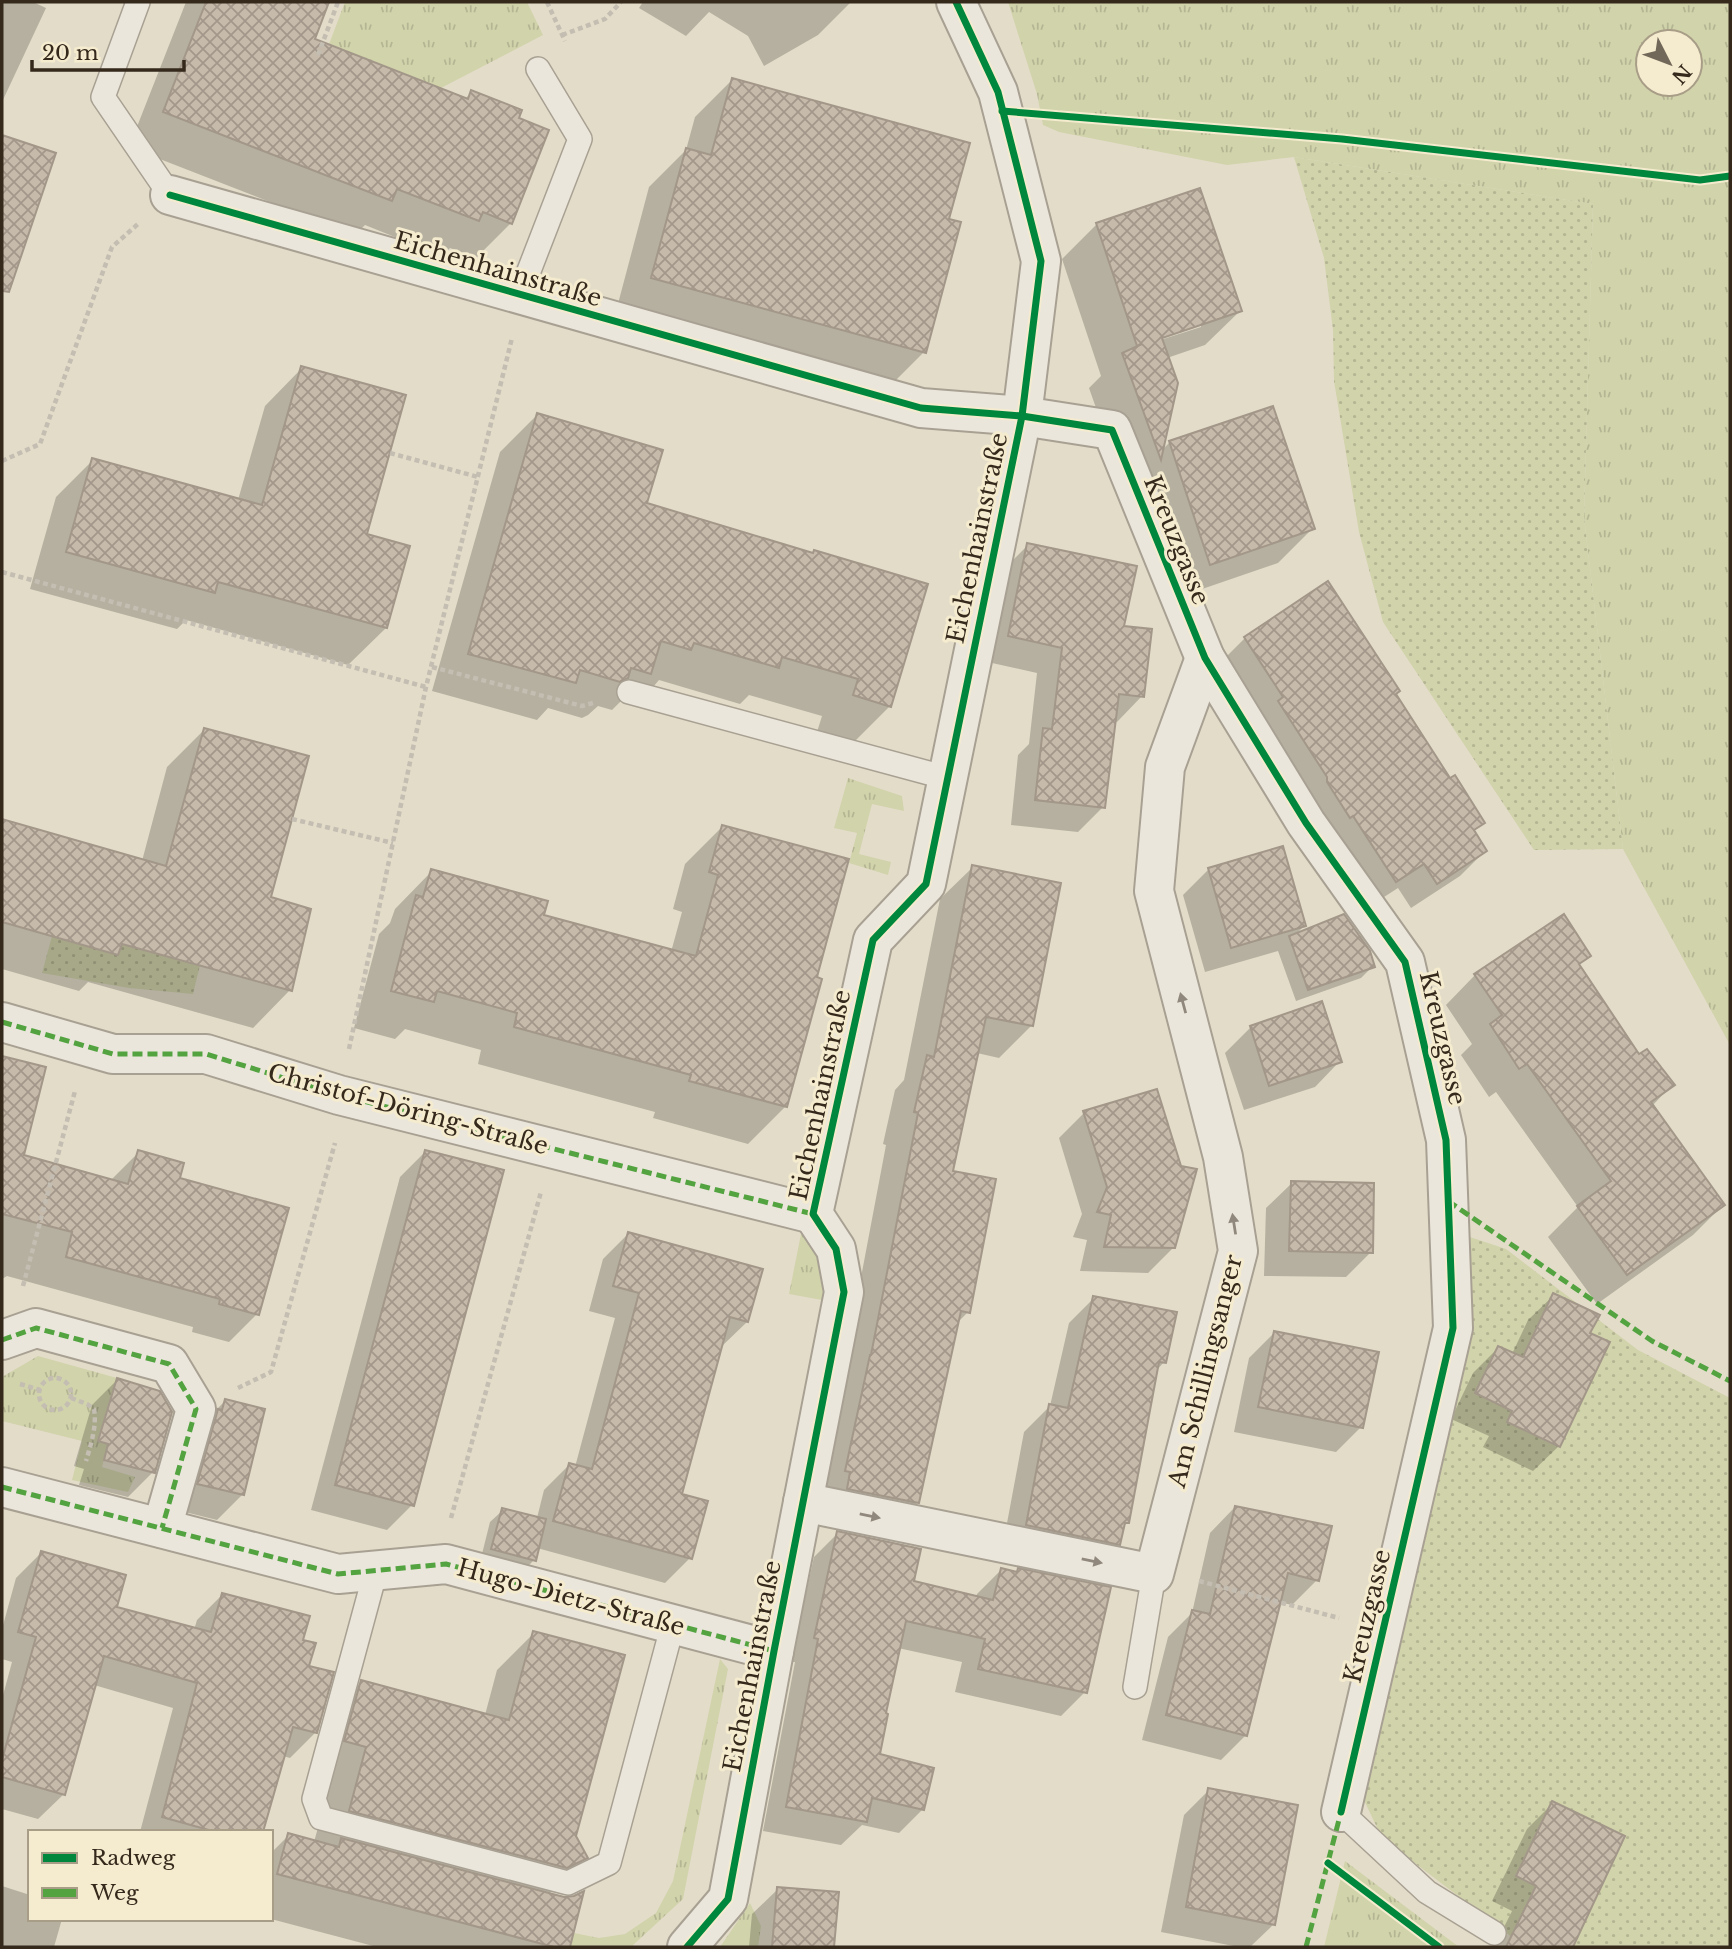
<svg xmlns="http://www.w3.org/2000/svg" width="1732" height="1949" font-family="'Libre Baskerville',serif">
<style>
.grass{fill:url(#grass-tufts);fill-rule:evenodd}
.garden{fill:url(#garden-dots)}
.shadow{fill:#0003;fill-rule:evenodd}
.building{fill:url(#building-cross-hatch);stroke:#a39789;stroke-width:2}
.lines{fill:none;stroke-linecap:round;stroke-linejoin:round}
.service-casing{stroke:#a8a193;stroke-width:26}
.minor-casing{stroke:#a8a193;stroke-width:42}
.path{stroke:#c3bdb2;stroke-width:4.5;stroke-dasharray:5 3.5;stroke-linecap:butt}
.service{stroke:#ebe6db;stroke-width:23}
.minor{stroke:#ebe6db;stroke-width:38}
.quiet{stroke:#53a341;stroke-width:5;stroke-dasharray:10 5;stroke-linecap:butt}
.cycleway-casing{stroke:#f5ebce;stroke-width:11}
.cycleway{stroke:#00873e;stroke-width:7}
.oneway{fill:#90887c}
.labels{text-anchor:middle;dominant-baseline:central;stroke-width:6;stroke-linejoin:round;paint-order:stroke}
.street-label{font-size:24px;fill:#35291c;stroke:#f5ebce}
</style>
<defs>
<pattern id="grass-tufts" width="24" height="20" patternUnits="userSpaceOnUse" patternTransform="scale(1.75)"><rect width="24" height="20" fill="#d1d3ab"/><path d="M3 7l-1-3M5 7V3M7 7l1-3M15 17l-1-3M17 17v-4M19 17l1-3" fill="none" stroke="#b4b593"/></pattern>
<pattern id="garden-dots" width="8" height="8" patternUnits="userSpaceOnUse" patternTransform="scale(1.75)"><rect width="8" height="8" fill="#d1d3ab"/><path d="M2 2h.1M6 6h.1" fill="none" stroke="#b4b593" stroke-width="1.8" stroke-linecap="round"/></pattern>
<pattern id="building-cross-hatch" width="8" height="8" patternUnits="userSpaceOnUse" patternTransform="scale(1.75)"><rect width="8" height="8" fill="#c6baaa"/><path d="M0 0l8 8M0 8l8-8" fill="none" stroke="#a2978a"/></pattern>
</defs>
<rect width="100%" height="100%" fill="#e3dcc9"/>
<g class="grass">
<polygon points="345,2 527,2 543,35 441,88 320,68"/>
<path d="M1008,2H1730V1045L1623,849L1584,517L1593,204L1294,157L1227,165L1059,132L1043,125L1037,94ZM1648,42H1690V84H1648Z"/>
<polygon points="848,778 902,796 904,811 872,804 859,854 891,862 888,875 849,863 857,833 834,828"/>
<polygon points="801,1234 815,1245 828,1276 822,1300 789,1294"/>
<polygon points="38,1356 117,1378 98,1440 108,1444 102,1467 135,1477 128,1492 72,1480 82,1441 2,1421 2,1377"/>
<polygon points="720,1659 728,1669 683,1899 631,1947 570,1947 574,1933 599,1938 625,1934 656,1913 673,1881"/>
<polygon points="1345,1861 1459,1947 1324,1947"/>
<polygon points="750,1903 761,1926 758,1947 720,1947"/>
</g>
<g class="garden">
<polygon points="1294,157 1593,204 1584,517 1623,849 1534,850 1383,622 1359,532 1334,381 1333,330 1324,258"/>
<polygon points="52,936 117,954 123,944 200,965 193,994 129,988 42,973"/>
<polygon points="1461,1234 1506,1249 1638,1350 1730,1398 1730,1947 1525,1947 1382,1838 1361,1794"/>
</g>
<g class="shadow">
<polygon points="2,2 33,2 46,8 2,102"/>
<polygon points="186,2 327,2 312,40 464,100 472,92 517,119 511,223 476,258 450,248 442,256 365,225 355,235 129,147"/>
<polygon points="643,2 851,2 818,35 764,66 748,36 709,12 686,36 639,8"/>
<polygon points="732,80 947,220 924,352 887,389 615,315 649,187 686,150 695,117"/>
<polygon points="2,137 54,154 12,277 2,287"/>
<path d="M1097,224L1240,311L1205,345L1167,358L1161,451L1170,442L1312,529L1278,563L1176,598L1126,493L1089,388L1101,376L1062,259ZM1201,323V327L1154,342L1153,339Z"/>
<polygon points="302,368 365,535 386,628 348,665 186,620 177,629 30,589 56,497 93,460 238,500 265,406"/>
<polygon points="537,415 645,505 812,554 890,706 853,743 817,732 822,716 749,695 740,704 659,680 653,687 639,683 612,710 598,706 588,715 582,718 548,708 537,720 432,691 500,452"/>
<polygon points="1028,545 1122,627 1142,696 1117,722 1114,721 1103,807 1078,832 1011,825 1018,755 1029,744 1037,673 983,661 1003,570"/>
<polygon points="1245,638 1450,780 1483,822 1473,832 1485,851 1460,876 1411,908 1398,888 1370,906 1220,663"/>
<polygon points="204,730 269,898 290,990 253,1028 88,982 79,991 2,969 2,821 142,861 167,767"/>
<polygon points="722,827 815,979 786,1106 748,1144 653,1118 655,1112 478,1064 481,1050 405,1029 395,1039 354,1028 379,934 390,923 395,909 432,871 542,917 671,952 682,912 673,909 685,864"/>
<polygon points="973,867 1031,1026 999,1058 977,1053 951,1172 968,1312 956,1324 917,1503 885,1535 815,1521 886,1145 883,1144 895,1090 904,1080 940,899"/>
<polygon points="1209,869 1304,926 1294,936 1373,966 1361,978 1296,1001 1278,951 1205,972 1183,895"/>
<polygon points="1589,956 1578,966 1638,1057 1672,1085 1652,1106 1723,1205 1693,1235 1597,1304 1548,1237 1578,1207 1496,1092 1489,1097 1461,1055 1472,1044 1446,1005 1475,975"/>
<polygon points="1321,1004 1340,1061 1315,1087 1244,1110 1225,1053 1250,1028"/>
<polygon points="2,1058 44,1069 22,1156 110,1181 139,1152 177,1179 257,1314 229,1342 192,1332 193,1327 7,1276 2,1279"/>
<polygon points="1084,1113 1174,1247 1148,1273 1080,1271 1087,1240 1073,1237 1082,1214 1059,1138"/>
<polygon points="426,1151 412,1505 387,1530 311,1510 400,1177"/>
<polygon points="1292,1183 1371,1252 1346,1277 1264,1276 1266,1208"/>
<polygon points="628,1234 747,1322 721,1347 680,1495 690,1558 665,1583 537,1548 534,1560 522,1572 480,1562 490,1522 503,1510 537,1518 544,1490 569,1465 575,1467 615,1318 589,1311 603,1259"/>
<polygon points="1554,1295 1588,1334 1559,1446 1533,1471 1483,1447 1489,1436 1451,1419 1473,1373 1498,1348 1512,1354 1528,1320"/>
<polygon points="1094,1298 1164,1362 1156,1371 1128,1522 1122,1528 1119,1544 1093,1569 1002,1550 1024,1432 1050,1406 1069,1323"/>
<polygon points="1274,1333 1361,1427 1336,1452 1234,1432 1249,1358"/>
<polygon points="117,1380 153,1472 128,1497 79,1485 84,1469 74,1466 92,1405"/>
<polygon points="225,1401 243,1494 217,1520 173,1509 200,1426"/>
<polygon points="1235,1507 1317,1580 1292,1605 1279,1602 1246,1735 1221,1760 1142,1740 1168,1637 1192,1613 1210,1533"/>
<polygon points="838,1533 912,1582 976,1598 977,1594 1001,1570 1085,1692 1061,1716 955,1692 962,1662 898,1648 884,1715 878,1756 923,1809 899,1833 862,1825 841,1845 763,1831 795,1662 791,1662 814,1557"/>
<polygon points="41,1553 114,1608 194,1630 197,1620 222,1595 301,1641 307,1667 316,1732 290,1758 283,1756 261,1832 140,1832 173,1708 94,1685 64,1794 38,1819 2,1809 2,1699 12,1662 2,1659 2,1629 16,1578"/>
<polygon points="534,1633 574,1837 586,1857 549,1894 564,1898 575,1897 582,1894 568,1947 377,1947 271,1919 271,1853 289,1835 314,1842 330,1784 308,1778 324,1719 361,1682 485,1715 497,1670"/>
<polygon points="1209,1790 1274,1924 1250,1947 1239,1947 1161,1932 1184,1815"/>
<polygon points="1553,1803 1623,1837 1571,1947 1494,1947 1512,1911 1492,1901 1527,1829"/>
<polygon points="2,1886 30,1895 30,1919 62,1919 54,1947 2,1947"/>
<polygon points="778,1889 838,1894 833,1947 749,1947 752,1914"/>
</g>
<g class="building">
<polygon points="206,2 329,2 315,39 468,99 471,90 522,110 519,118 549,130 512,224 483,212 479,221 397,189 392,201 163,112"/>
<polygon points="732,78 970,143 949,219 961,222 926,353 651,278 686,148 711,155"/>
<polygon points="2,135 56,153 9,292 2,291"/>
<polygon points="1200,188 1242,311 1162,338 1178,383 1161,460 1122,353 1142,344 1137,346 1096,223"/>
<polygon points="301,366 406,395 367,534 410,546 387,628 218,582 215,593 66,552 92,458 262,505"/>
<polygon points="1273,406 1315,529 1210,565 1169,441"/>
<polygon points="537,413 663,450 647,503 813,553 814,550 928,584 891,707 853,695 858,679 782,657 779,668 694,643 691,650 661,641 651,674 631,668 628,678 620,682 580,670 576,683 468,654"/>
<polygon points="1027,543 1137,566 1124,626 1152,629 1144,697 1119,694 1105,808 1035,800 1043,728 1052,729 1062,648 1008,636"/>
<polygon points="1328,581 1400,691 1396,694 1450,778 1455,775 1485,823 1474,830 1487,851 1437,884 1424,864 1396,882 1353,816 1350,818 1327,782 1327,777 1278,701 1283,697 1244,637"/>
<polygon points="204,728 309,756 271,897 311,909 292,991 122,944 118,955 2,922 2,819 166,866"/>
<polygon points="722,825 849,859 817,977 822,979 787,1107 689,1081 691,1075 514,1027 517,1013 437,991 434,1002 391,991 416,895 423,897 431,869 548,901 544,915 696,956 718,875 709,872"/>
<polygon points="1283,846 1306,926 1231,948 1208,868"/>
<polygon points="972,865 1061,883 1033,1026 986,1017 953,1171 996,1179 970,1313 961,1311 919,1503 847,1489 850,1472 845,1471 870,1355 871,1355 918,1113 914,1112 927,1055 934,1057"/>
<polygon points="1344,914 1370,951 1375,967 1308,990 1289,936"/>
<polygon points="1564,914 1591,956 1579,964 1639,1054 1647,1049 1675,1085 1651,1102 1725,1205 1627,1275 1577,1206 1611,1181 1527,1064 1519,1069 1490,1024 1502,1015 1474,974"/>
<polygon points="1322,1001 1342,1062 1269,1086 1250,1026"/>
<polygon points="2,1056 46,1067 24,1155 128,1184 138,1150 184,1163 180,1178 289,1208 259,1315 219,1304 220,1299 66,1257 72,1232 2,1214"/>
<polygon points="1157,1089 1181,1166 1197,1169 1175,1248 1104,1247 1111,1215 1097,1212 1107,1187 1083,1111"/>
<polygon points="425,1150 504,1170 414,1506 335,1485"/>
<polygon points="1291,1181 1374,1183 1373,1253 1289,1251"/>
<polygon points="628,1232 763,1269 748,1322 730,1317 682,1494 708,1501 692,1559 553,1521 569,1463 592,1469 639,1293 613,1286"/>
<polygon points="1553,1293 1600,1315 1590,1333 1610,1342 1560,1447 1507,1422 1512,1411 1475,1393 1498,1346 1523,1357"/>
<polygon points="1093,1296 1177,1312 1166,1363 1159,1362 1129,1523 1125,1523 1120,1545 1026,1525 1049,1404 1068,1408"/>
<polygon points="1274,1331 1379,1352 1363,1428 1258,1407"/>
<polygon points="117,1378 160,1391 172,1412 155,1473 104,1460 108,1444 98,1441"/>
<polygon points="225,1399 265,1409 244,1495 197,1484 218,1409 222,1410"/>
<polygon points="1235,1506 1332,1526 1319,1581 1288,1573 1247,1736 1166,1715 1192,1610 1210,1614"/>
<polygon points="502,1508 546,1519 536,1561 491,1549"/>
<polygon points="837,1531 921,1549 914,1581 993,1600 1001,1568 1017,1572 1018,1568 1111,1587 1087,1693 978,1669 985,1639 906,1621 886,1713 888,1714 880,1754 934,1768 924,1810 872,1798 867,1822 786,1807 818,1639 814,1638"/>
<polygon points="41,1551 126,1575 117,1607 211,1632 222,1593 310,1616 303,1640 316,1643 309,1666 334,1672 317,1733 293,1727 263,1832 216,1832 162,1817 197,1683 104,1656 65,1795 2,1777 2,1760 36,1637 18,1632"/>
<polygon points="533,1631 625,1655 576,1836 588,1858 567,1868 349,1811 366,1747 344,1741 361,1680 509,1720"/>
<polygon points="1208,1788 1298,1805 1275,1925 1186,1907"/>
<polygon points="1552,1801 1625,1836 1573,1947 1506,1947 1536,1886 1516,1876"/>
<polygon points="288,1833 339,1847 341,1838 564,1897 574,1896 584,1891 570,1947 554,1947 277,1874"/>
<polygon points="777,1887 839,1892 834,1947 772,1947"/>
</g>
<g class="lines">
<defs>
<g id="service">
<polyline points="138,2 103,97 170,195"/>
<polyline points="520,294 580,139 538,69"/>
<polyline points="629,692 947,778"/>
<polyline points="376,1570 314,1799 321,1818 568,1883 609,1863 673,1624"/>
<polyline points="1135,1687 1154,1574"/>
<polyline points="1341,1812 1427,1892 1494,1933"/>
</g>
<g id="minor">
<polyline points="170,195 921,408 1022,416 1112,430 1205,658 1306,823 1405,962 1446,1140 1453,1328 1341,1812"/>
<polyline points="2,1022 113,1054 206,1054 339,1095 813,1214"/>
<polyline points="2,1340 36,1328 169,1364 196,1409 162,1528"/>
<polyline points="2,1487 338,1574 446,1564 774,1651"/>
<polyline points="803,1502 1154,1574 1238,1251 1223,1157 1154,891 1165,767 1205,658"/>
<polyline points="687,1947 728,1899 774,1651 844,1292 836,1249 813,1214 873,940 926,884 1022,416 1041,261 998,92 956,2"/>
</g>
</defs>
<use href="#service" class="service-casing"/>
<use href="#minor" class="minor-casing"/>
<g class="path">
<polyline points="547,2 565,41"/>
<polyline points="562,35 605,19 621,2"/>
<polyline points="318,55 338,2"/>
<polyline points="390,453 478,477"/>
<polyline points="2,461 40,444 112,247 138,224"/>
<polyline points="2,572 426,687"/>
<polyline points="432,667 582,706 593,703"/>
<polyline points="292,819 393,843"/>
<polyline points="349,1049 426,687 512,338"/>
<polyline points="23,1286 75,1091"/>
<circle cx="55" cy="1394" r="16"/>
<polyline points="20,1384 40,1390"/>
<polyline points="238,1388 271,1372 335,1143"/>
<path d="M71,1398L87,1404L94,1409C97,1426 91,1444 86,1461"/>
<polyline points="451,1518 541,1192"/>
<polyline points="1199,1581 1339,1618"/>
</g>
<use href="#service" class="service"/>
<use href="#minor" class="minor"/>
<g class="quiet">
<polyline points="2,1022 113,1054 206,1054 339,1095 813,1214"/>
<polyline points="1448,1201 1652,1341 1730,1381"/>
<polyline points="2,1340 36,1328 169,1364 196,1409 162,1528"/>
<polyline points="2,1487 338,1574 446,1564 774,1651"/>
<polyline points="1306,1947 1341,1812"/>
</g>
<defs>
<g id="cycleway">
<polyline points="1002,111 1342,139 1700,180 1730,176"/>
<polyline points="170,195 921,408 1022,416 1112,430 1205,658 1306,823 1405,962 1446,1140 1453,1328 1341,1812"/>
<polyline points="1328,1863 1439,1947"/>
<polyline points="687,1947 728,1899 774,1651 844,1292 836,1249 813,1214 873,940 926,884 1022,416 1041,261 998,92 956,2"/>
</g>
</defs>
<use href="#cycleway" class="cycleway-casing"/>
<use href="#cycleway" class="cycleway"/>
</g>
<defs><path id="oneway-solid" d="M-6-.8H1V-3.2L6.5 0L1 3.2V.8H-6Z" transform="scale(1.75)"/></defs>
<g class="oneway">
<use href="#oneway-solid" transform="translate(1183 1003) rotate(-105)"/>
<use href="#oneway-solid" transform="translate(1234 1224) rotate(-99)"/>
<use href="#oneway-solid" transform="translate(870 1516) rotate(12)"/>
<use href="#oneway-solid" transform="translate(1092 1561) rotate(12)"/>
</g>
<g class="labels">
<g class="street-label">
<text transform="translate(498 269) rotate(16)">Eichenhainstraße</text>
<text transform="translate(977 538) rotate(-78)">Eichenhainstraße</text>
<text transform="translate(1177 540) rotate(68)">Kreuzgasse</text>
<text transform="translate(1443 1038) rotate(77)">Kreuzgasse</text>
<text transform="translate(820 1095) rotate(-78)">Eichenhainstraße</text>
<text transform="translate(408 1109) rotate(15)">Christof-Döring-Straße</text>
<text transform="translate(1205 1371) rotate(-76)">Am Schillingsanger</text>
<text transform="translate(571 1597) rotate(15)">Hugo-Dietz-Straße</text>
<text transform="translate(1367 1616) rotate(-77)">Kreuzgasse</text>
<text transform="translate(752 1666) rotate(-79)">Eichenhainstraße</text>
</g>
</g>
<rect width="1732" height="1949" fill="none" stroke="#35291c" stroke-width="7"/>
<rect x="28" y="1830" width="245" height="91" fill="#f5ebce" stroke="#a89d87" stroke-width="2"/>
<rect x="42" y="1853" width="35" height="10" fill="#00873e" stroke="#a89d87" stroke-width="2"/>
<text x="91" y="1865" font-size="21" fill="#35291c">Radweg</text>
<rect x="42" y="1888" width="35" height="10" fill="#53a341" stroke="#a89d87" stroke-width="2"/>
<text x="91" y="1900" font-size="21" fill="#35291c">Weg</text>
<g transform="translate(1669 63) rotate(132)"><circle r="33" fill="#f5ebce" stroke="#a89d87" stroke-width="2"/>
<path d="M0-5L12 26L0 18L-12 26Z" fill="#726859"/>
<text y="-10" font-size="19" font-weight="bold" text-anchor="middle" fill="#35291c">N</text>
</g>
<path d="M32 60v10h152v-10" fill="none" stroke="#35291c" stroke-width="3.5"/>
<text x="42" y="60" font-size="21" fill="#35291c" stroke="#f5ebce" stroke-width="5" paint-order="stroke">20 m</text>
</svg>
